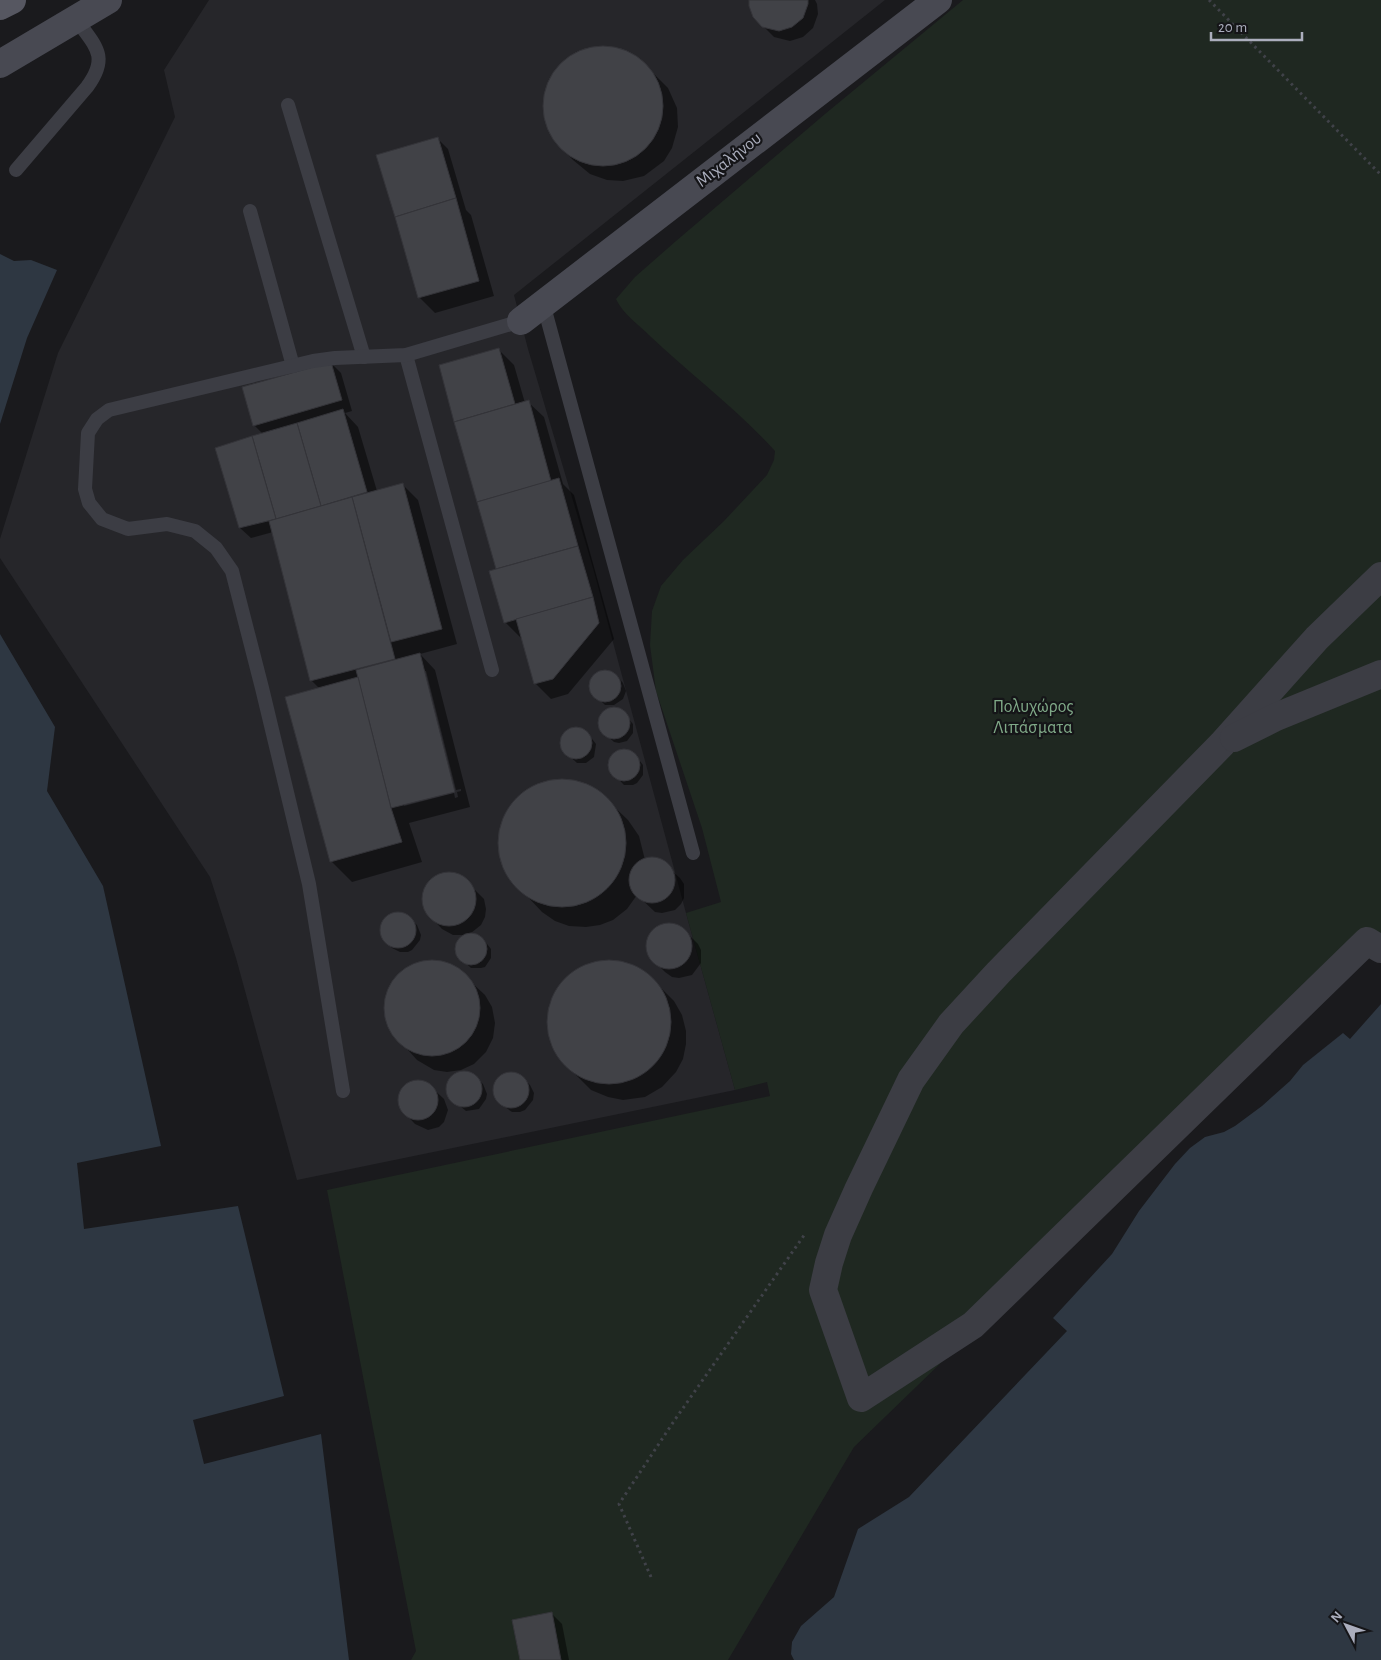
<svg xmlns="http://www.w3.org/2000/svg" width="1381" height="1660" font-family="'Alegreya Sans',sans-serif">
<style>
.built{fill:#26262a}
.green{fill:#1f2821}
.water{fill:#2e3742}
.shadow{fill:#0007;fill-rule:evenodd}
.building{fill:#414247;stroke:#343439}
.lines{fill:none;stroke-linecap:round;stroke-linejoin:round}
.path{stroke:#404249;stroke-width:3;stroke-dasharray:2.5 4;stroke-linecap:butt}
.lane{stroke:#3c3d44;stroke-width:14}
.street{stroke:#3c3d44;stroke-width:28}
.secondary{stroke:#484952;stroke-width:28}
.primary{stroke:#565761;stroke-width:28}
.labels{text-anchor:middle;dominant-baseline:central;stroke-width:4.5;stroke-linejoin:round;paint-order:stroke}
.street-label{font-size:18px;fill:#abaebd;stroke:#151518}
.park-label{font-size:18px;fill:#80aa88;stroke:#151518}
</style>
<rect width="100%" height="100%" fill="#1a1a1d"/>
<polygon class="built" points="209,0 885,0 514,295 528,349 593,568 686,913 735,1090 297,1180 236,958 210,877 0,558 0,539 58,353 175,117 164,70"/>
<path class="green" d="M963,0H1381V958L1366,951L854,1447L728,1660H411L416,1651L327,1190L770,1096L767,1082L735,1090L686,913L721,902L702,828L656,691L650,645L652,611L661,586L683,560L724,521L767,475L774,460L775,451C737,409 691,375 650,336C638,324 623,314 616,299L635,277L676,241L825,114Z"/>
<g class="water">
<polygon points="0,254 14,261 31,260 57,270 27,338 0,424"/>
<polygon points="0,634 55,727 47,791 103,886 161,1146 77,1163 84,1229 238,1206 284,1396 193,1420 204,1464 321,1434 349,1660 0,1660"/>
<polygon points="1381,1004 1381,1660 794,1660 791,1654 792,1642 801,1626 834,1597 858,1529 909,1497 1067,1331 1053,1318 1112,1254 1139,1211 1175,1164 1190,1148 1205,1137 1224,1132 1235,1126 1262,1106 1290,1081 1303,1065 1343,1033 1350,1039"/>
</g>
<g class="shadow">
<polygon points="750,0 815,0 817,4 818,14 813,28 803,37 790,41 774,37 754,17"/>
<polygon points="604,47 622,50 637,57 668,88 677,108 678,127 672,148 664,161 644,176 623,181 607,180 590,174 573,160 557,144 547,126 544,111 545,93 551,78 564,61 586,49"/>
<polygon points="437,138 448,149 466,210 471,215 494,296 435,313 419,297"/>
<polygon points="499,350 514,365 525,403 528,402 544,417 563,484 574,495 614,639 568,694 551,699 535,683 522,637 521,638 505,622 498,570 440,366"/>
<path d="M331,363L341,373L352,411L345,413L358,427L377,491L403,485L418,500L457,644L420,654L435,670L470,807L409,823L422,862L352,882L331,861L320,689L311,680L273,532L251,538L240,528L217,449L263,434L254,425ZM423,671H426L456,790L461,789V791L457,792L458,797L455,798L454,793L404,806Z"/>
<polygon points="607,671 618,677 623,683 626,691 623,699 614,705 605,705 592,692 591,683 593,678 598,674"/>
<polygon points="615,708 621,710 633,724 633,733 627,741 619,743 614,742 600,729 600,721 601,715 606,711"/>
<polygon points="578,729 589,735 596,744 594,757 586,763 577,763 563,750 562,741 564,736 569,731"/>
<polygon points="625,750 636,756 643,765 643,775 637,783 633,785 624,785 611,771 609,763 616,753"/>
<polygon points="561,780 574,781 594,789 606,799 628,820 639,836 645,860 655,859 662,862 680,878 684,884 684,898 681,904 675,910 662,913 655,912 637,895 627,909 613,920 600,925 586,927 569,926 555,921 542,912 509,877 500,855 499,841 501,825 509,809 519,797 530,789 546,782"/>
<polygon points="443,873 452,873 461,876 484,899 486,909 485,917 481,925 471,933 484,940 491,949 491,958 485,967 481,968 471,968 458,955 457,946 459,941 465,935 453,935 442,929 425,911 423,894 426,885 434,877"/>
<polygon points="400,914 406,916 417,925 421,935 420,940 412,950 408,952 400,952 392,948 383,938 382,928 384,922 389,916"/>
<polygon points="672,924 680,927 687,933 698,944 701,950 701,963 692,975 679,978 672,977 665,972 654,961 648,950 648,943 651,935 657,928"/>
<polygon points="611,960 628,963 643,971 658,985 674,1001 682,1015 686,1031 686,1044 683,1059 676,1072 662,1087 645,1097 623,1100 608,1097 591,1090 559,1058 551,1045 547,1029 547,1018 550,1003 557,989 572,973 597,961"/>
<polygon points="438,962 455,967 485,995 492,1007 495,1023 493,1038 486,1052 474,1064 461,1070 447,1072 434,1070 417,1060 391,1031 386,1018 386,1001 392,984 406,970 422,963"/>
<polygon points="466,1072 472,1074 483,1084 487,1094 486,1099 479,1109 466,1111 449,1097 448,1087 450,1080 455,1075"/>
<polygon points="513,1073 519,1075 525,1080 530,1085 534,1093 533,1100 525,1110 520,1112 512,1112 505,1107 496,1097 494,1087 497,1081 502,1076"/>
<polygon points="420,1081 427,1083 444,1099 448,1110 444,1122 439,1127 428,1130 415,1124 400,1108 399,1097 401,1090 407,1084"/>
<polygon points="551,1613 562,1624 569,1660 521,1660"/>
</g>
<g class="building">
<polygon points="749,0 808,0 808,4 803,18 792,27 779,31 762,27 753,17 749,6"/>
<circle cx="603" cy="106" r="60"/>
<polygon points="438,137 456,198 395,217 376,155"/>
<polygon points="456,198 479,281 418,298 395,217"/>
<polygon points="499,348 515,404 454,422 439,365"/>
<polygon points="331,362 342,400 253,426 242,387"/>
<polygon points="529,400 551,481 477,502 454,422"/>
<polygon points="343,409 367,492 321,506 297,423"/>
<polygon points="297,423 321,506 276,519 252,436"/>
<polygon points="252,436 276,519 239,528 215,448"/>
<polygon points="559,478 578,546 496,569 477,502"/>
<polygon points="403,483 442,629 391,642 352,497"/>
<polygon points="352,497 395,659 310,681 269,521"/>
<polygon points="578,546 593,597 504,623 489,571"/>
<polygon points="593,597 599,623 553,679 534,684 516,619"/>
<polygon points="420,653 455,792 391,808 356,670"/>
<circle cx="605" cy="686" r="16"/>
<polygon points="358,677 391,808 402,842 330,862 285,697"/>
<circle cx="614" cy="723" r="16"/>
<circle cx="576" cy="743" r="16"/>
<circle cx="624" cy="765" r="16"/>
<circle cx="562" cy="843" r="64"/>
<circle cx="652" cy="880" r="23"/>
<circle cx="449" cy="899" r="27"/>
<circle cx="398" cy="930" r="18"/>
<circle cx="669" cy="946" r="23"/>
<circle cx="471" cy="949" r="16"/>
<circle cx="609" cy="1022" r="62"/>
<circle cx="432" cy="1008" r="48"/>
<circle cx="464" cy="1089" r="18"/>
<circle cx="511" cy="1090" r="18"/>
<circle cx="418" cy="1100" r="20"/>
<polygon points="552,1612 561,1660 520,1660 512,1620"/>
</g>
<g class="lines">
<g class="path">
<polyline points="1209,0 1381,175"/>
<polyline points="651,1577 619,1504 674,1421 805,1234"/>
</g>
<g class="lane">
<polyline points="288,105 364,357"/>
<path d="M16,170L87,87C110,56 95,46 76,19"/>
<polyline points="250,211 293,366"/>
<polyline points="543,303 693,853"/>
<polyline points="406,355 492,670"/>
<polyline points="343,1091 309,884 262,688 232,571 216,548 195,531 167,524 128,529 102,519 89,503 85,489 88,433 97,419 109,410 313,361 335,358 406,355 521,321"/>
</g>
<g class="street">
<polyline points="1381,576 1317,638 1222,744 998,973 951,1024 911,1080 859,1188 838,1235 829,1263 823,1290 861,1398 973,1325 1367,941 1381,949"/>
<polyline points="1234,738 1276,717 1381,674"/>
</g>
<g class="secondary">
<polyline points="0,64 108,0"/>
<polyline points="521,321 938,0"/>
</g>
<polyline class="primary" points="0,6 12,0"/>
</g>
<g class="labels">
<g class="street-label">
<text transform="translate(729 160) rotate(-38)">Μιχαλήνου</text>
</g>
<g class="park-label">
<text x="1033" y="707">Πολυχώρος<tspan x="1033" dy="21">Λιπάσματα</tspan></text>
</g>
</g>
<g transform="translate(1346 1625) rotate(311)" stroke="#151518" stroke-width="4" paint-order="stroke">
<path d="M0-4L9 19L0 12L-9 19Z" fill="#abaebd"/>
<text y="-8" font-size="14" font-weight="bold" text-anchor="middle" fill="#abaebd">N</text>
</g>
<path d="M1211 32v8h91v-8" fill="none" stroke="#abaebd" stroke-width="2.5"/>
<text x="1218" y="32" font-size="15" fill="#abaebd" stroke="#151518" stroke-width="4" paint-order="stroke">20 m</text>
</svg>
